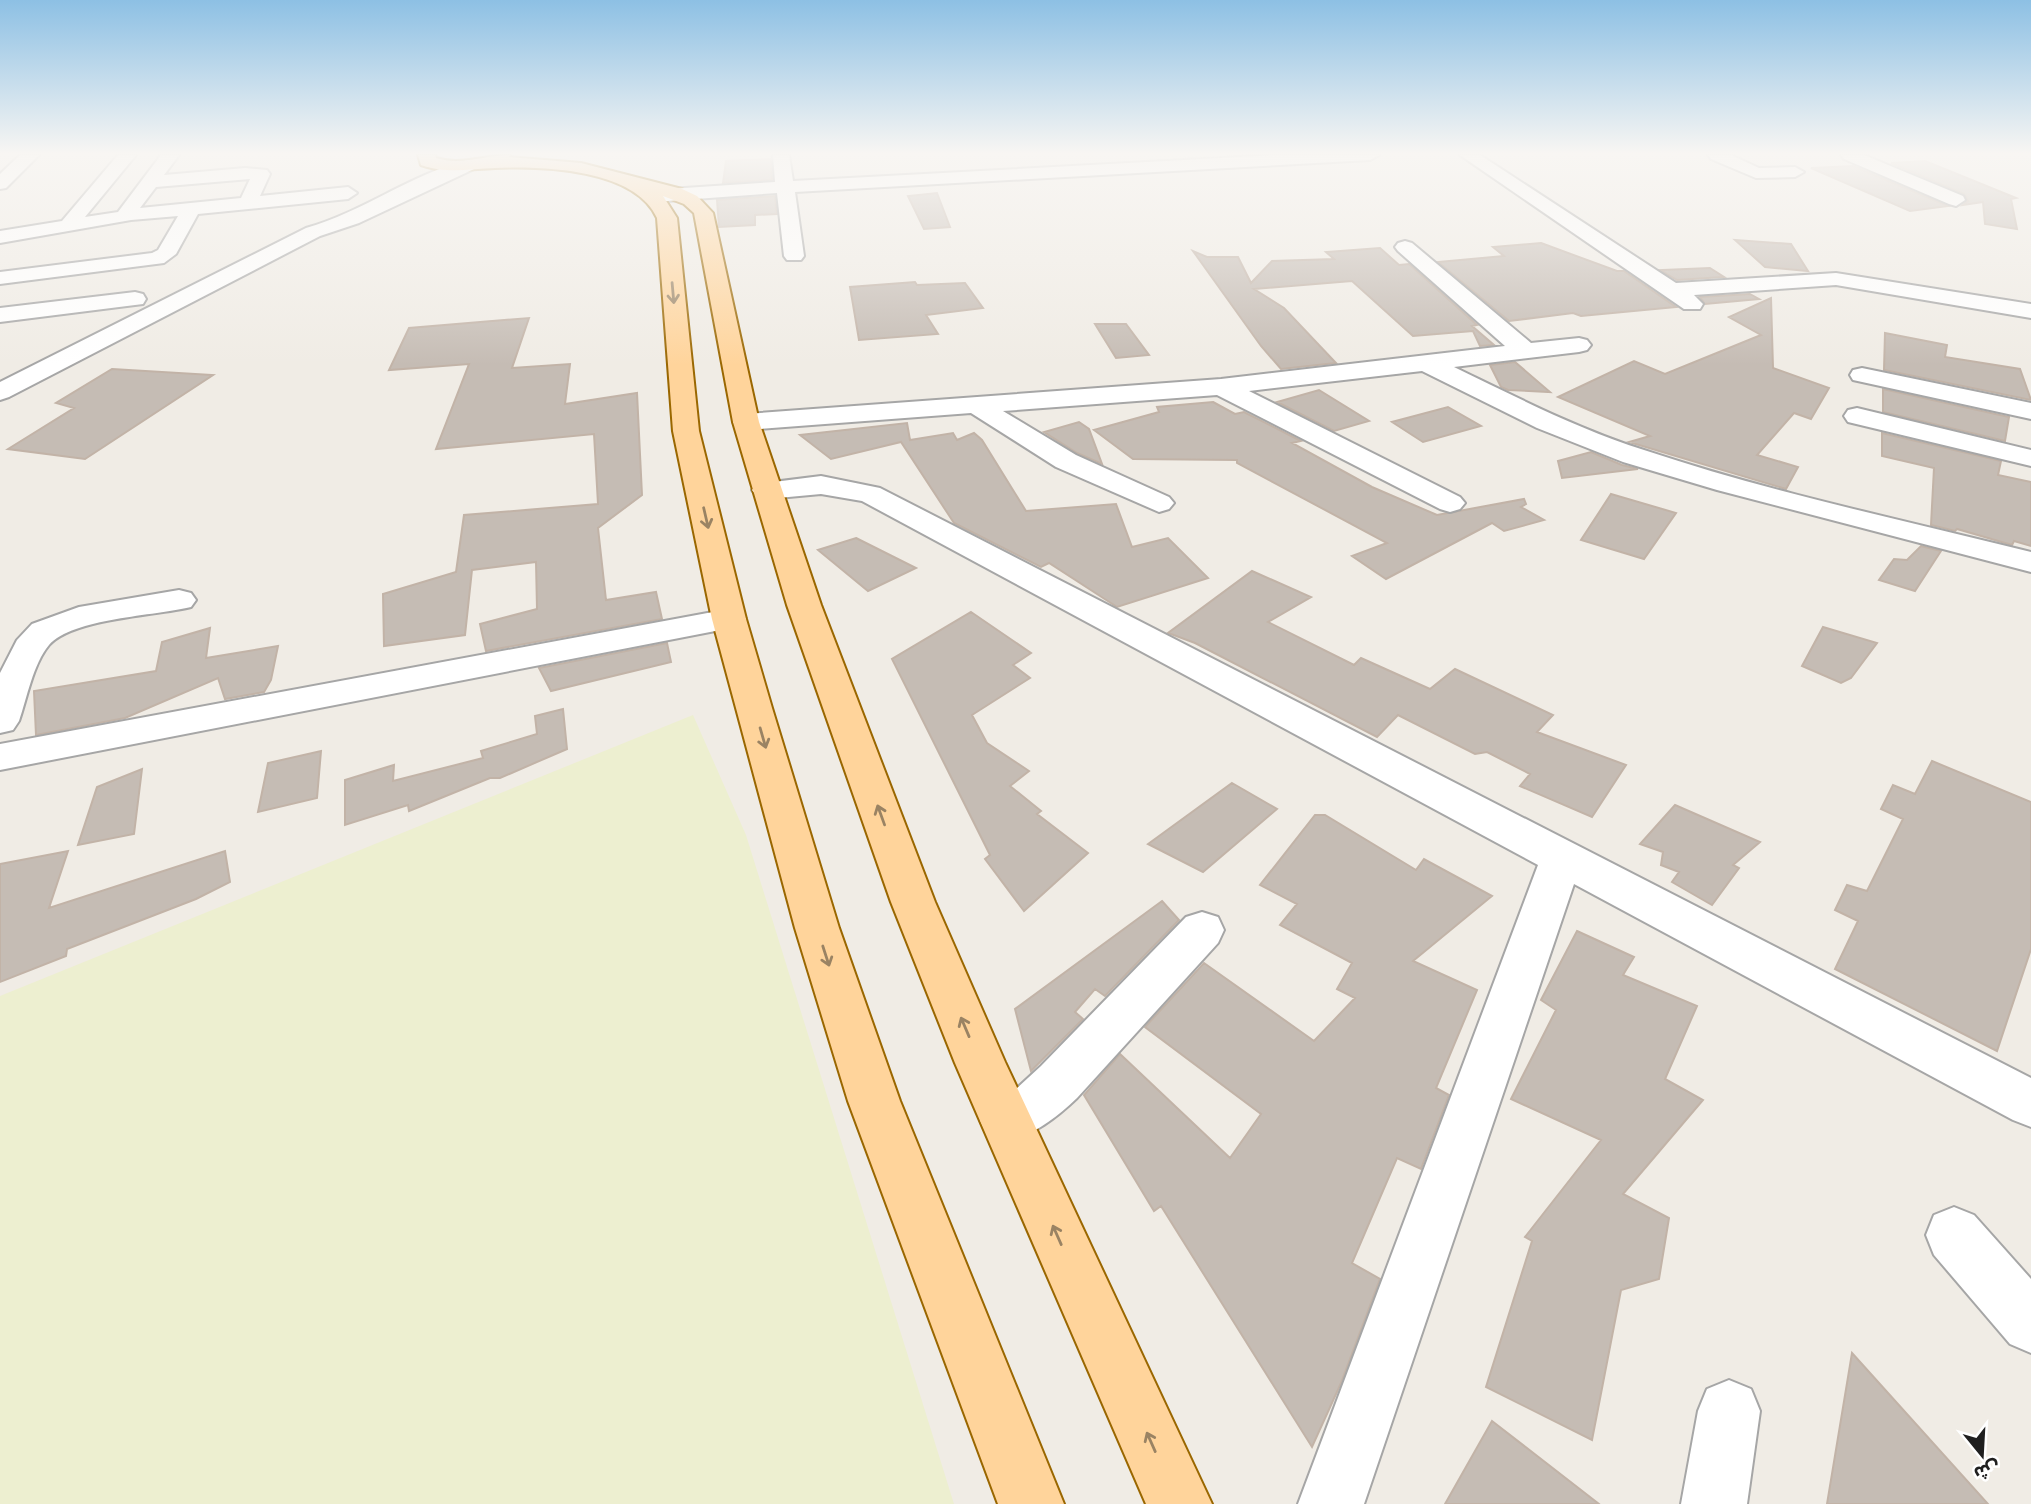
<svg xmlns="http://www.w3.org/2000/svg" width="2031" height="1504" font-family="Arial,'Noto Sans Arabic',sans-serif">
<rect width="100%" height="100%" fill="#f0ece5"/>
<path fill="#edefd0" d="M693,715L746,835L954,1504H0V996Z"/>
<path fill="#c5bcb4" stroke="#c2b3a7" stroke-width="2" d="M771,159L772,180L723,183L726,161Z
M1925,161L2016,198L2011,199L2017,229L1985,224L1983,202L1963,205L1968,201L1964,194L1891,163Z
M1853,166L1948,206L1910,211L1811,168Z
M937,193L950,227L924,229L908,196Z
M775,196L777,214L755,215V225L719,227L717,200Z
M1735,240L1791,244L1808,271L1765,267Z
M1541,243L1617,271H1624L1676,307L1581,316L1573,313L1509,321L1438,262L1504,256L1493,247Z
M1380,248L1399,265L1409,264L1477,325L1472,326L1494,345L1480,346L1473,331L1413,336L1352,281L1254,289L1284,308L1336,363L1281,369L1261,346L1193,251L1207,257H1238L1251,283L1272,261L1334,259L1326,252Z
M1710,268L1724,277L1677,280L1660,270Z
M915,282L917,285L965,283L983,308L926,315L938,334L859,340L850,287Z
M1750,294L1759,299L1705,304L1700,297Z
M1771,298L1773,368L1829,388L1811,419L1794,413L1757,455L1798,467L1786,489L1629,442L1650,436L1558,397L1634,361L1665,374L1761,335L1729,317Z
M529,318L512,368L570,364L565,404L637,393L642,495L598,528L606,600L656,592L662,619L486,651L480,624L537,609L536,562L472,570L465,635L384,646L383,594L456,572L464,515L598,504L594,434L436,449L469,364L389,370L409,328Z
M1095,324H1126L1149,355L1116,358Z
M1885,333L1947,345L1945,357L2020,369L2031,400L1884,370Z
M1515,362L1550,392L1508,390L1501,387L1490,365Z
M112,369L213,375L85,459L8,449L74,408L56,403Z
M1883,389L2009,417L2005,441L1883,412Z
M1319,390L1369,421L1334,431L1277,402Z
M1213,402L1235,414L1244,412L1301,441L1292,443L1372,487L1437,515L1524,499L1526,504L1521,507L1544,520L1504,531L1492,523L1386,579L1352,556L1387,543L1237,463V460L1133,459L1094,430L1159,412L1157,407Z
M1448,407L1481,426L1423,442L1392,422Z
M1079,422L1089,429L1102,464L1077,453L1044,432Z
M907,423L910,440L953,433L957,440L974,433L982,440L1026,511L1116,504L1132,547L1168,538L1208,578L1117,607L1049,563L1041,567L954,523L901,442L831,459L800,435Z
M1882,433L2001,461L1998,475L2031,482V546L2014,541L2012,545L1957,529L1955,531L1931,525L1934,468L1882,456Z
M1591,452L1622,465L1638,469L1562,478L1558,461Z
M1611,494L1676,513L1644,559L1581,540Z
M856,538L916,568L868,591L818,550Z
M1921,546L1941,551L1915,591L1879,580L1894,559L1907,560Z
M1252,571L1311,597L1268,622L1354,665L1361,658L1430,689L1455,669L1553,715L1537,732L1626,765L1592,817L1520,786L1530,774L1487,752L1475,754L1398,715L1377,737L1195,643L1168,633Z
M971,612L1031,653L1013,665L1030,678L972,715L987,743L1029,771L1010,786L1041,811L1037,814L1088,853L1024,911L985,859L990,855L892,659Z
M1823,627L1877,643L1851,678L1841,683L1802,666Z
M210,628L206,658L278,646L271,680L264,692L225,699L218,678L125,718L36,735L34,691L156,671L162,642Z
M667,643L671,662L551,691L539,668Z
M563,709L567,749L500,778H490L409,811L408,805L345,825V780L394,765L393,781L483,758L481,751L537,734L535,716Z
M321,751L317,798L258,812L268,763Z
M1932,761L2031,802V949L1997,1051L1835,969L1858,921L1835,910L1847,885L1867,891L1903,819L1881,809L1893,785L1915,794Z
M142,769L134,834L78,845L97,787Z
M1232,783L1277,809L1203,872L1148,844Z
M1675,805L1760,842L1733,865L1739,868L1712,905L1672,882L1679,872L1661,865L1663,852L1640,844Z
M1315,815H1325L1416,870L1424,859L1492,896L1413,961L1477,990L1436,1088L1449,1095L1421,1169L1397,1158L1352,1263L1380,1279L1341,1383L1312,1447L1161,1206L1154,1211L1084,1095L1120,1054L1230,1158L1261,1114L1145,1027L1204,963L1314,1041L1355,998L1337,989L1352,963L1280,925L1297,904L1260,885Z
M68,851L49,908L225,851L230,882L196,899L67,949L66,956L0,982V864Z
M1162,901L1179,920L1105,996L1095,989L1075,1012L1083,1019L1031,1071L1015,1009Z
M1577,931L1634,957L1623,975L1697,1006L1665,1079L1703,1100L1623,1194L1669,1218L1659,1279L1621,1290L1592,1440L1486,1387L1532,1241L1525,1237L1601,1140L1511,1099L1556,1010L1541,1000Z
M1852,1353L1988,1504H1827Z
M1492,1421L1599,1504H1445Z"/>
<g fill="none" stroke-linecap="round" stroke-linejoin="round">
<g stroke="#a6a6a6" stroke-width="4">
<path id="minor" d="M20,155H39L6,188L0,189V174Z
M118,155H136L85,217L118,212L161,155H179L164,175L245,168L267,170L270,174L260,196L348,187L357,193L348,199L198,214L176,254L164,263L0,284V272L152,253L158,250L178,216L131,220L0,243V231L62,221ZM250,179L241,198L140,208L156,187Z
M773,155H789L793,181L1276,155H1379L1370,160L795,192L804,256L801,260H787L784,256L777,193L654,202L645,196L654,190L775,182Z
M1460,155H1480L1676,283L1836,273L2031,304V318L1836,285L1694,295L1703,304L1700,309H1684Z
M1708,155H1731L1759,168L1795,167L1804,172L1795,177L1756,178L1711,159Z
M1841,155H1864L1963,196L1965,200L1956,206L1949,204L1844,159Z
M468,160L477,165L474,169L359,223L320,236L9,397L0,400V382L306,228C363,212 411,174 468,160Z
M1405,241L1412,243L1531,343L1579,338L1587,340L1591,345L1587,350L1579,352L1454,367C1516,397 1578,429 1644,450C1770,492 1902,520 2031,552V572L1717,490L1623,462L1537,428L1422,371L1249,391L1460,497L1465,503L1460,509L1450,512L1440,509L1217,395L1003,411L1076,455L1169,497L1174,503L1169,509L1159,512L1056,467L971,413L746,430L737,428L733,422L737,416L746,414L1221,379L1505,346L1398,251L1395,247L1398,243Z
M135,292L143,294L146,299L143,304L0,322V308Z
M1862,368L2031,403V419L1853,380L1850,375L1853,370Z
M1857,408L2031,450V466L1848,422L1844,416L1848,410Z
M821,476L880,488L2031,1078V1127L2013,1120L1574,884L1364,1504H1298L1538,865L862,501L821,494L767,499L757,496L752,490L757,484Z
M179,590L191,593L196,600L191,607C155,616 73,618 49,645C33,664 27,698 19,721L13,730L0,733V673L17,640L32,624L79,607Z
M729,609L741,612L746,619L741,626L0,770V744Z
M1202,912L1218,917L1224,930L1218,943L1077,1098C1055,1119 1035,1133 1006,1144L988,1137L980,1120L988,1103L1016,1089L1041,1066L1186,917Z
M1954,1207L1974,1215L2031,1279V1353L2010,1344L1934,1255L1926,1235L1934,1215Z
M1729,1380L1751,1389L1760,1411L1747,1504H1681L1698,1411L1707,1389Z"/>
</g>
<g stroke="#9a6700" stroke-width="4">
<path id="major" d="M418,155H435L436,158C461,166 485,155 510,155L509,157L581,163L682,189L697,196L713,213L759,422L821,605L935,902L1005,1062L1212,1504H1146L955,1063L891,902L787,605L733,422L694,213L684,204L663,196L677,218L699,431L746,619L772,708L839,928L900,1101L1064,1504H998L848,1101L795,928L736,708L712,619L673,431L657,218C635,169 543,166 495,168C469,169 447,174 421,165Z"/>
</g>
<use href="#minor" fill="#fff" fill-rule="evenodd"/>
<use href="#major" fill="#ffd49b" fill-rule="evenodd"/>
</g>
<defs><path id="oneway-shaft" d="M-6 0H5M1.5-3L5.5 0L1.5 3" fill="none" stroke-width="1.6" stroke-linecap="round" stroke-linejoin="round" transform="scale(1.75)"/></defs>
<g stroke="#9a8363">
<use href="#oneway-shaft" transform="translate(673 293) rotate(85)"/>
<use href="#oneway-shaft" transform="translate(706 518) rotate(77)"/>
<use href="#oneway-shaft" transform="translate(763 738) rotate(74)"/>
<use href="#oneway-shaft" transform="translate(881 815) rotate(-110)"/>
<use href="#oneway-shaft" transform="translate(826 956) rotate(72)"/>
<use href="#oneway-shaft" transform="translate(965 1027) rotate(-113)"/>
<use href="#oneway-shaft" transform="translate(1057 1235) rotate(-114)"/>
<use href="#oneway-shaft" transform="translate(1151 1442) rotate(-114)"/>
</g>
<linearGradient id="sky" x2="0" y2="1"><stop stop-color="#8dc0e4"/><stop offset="0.42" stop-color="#f8f6f3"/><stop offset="1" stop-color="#f8f6f3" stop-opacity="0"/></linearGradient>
<rect width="2031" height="365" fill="url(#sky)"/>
<g transform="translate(1982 1455) rotate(162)" stroke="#ffffff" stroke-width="5" paint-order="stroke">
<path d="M0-5L12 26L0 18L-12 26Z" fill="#1f1f1f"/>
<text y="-10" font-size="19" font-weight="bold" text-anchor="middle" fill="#1f1f1f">ش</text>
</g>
</svg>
